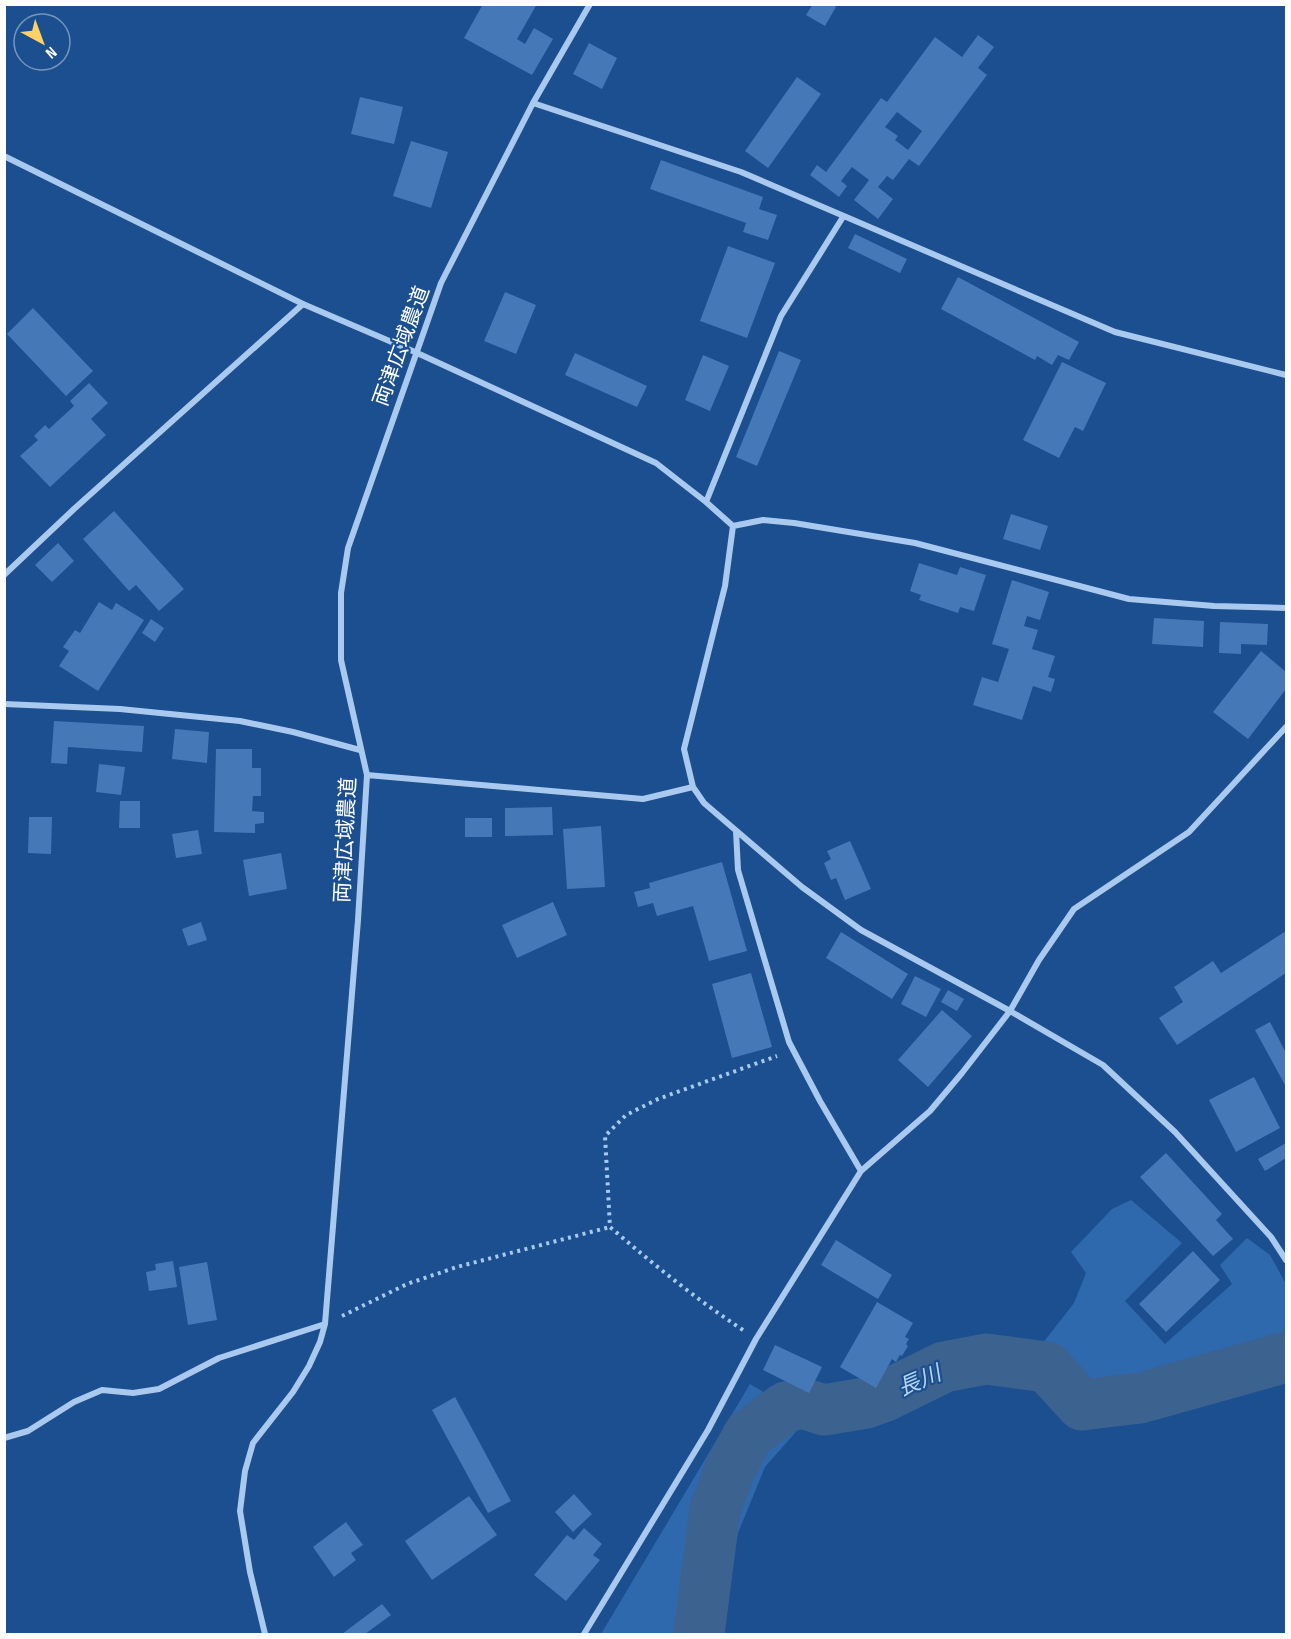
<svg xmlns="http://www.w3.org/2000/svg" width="1291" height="1639" font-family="'Sofia Sans Condensed','Noto Sans JP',sans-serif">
<rect width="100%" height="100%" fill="#1b4f8f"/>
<path fill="#2e69ad" d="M1131,1200L1182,1243L1125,1301L1165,1344L1232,1284L1220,1265L1247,1238L1270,1255L1286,1284V1346L1147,1386L1099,1393L1042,1344L1074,1303L1086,1273L1071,1252L1112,1209Z
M750,1384L808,1418L765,1467L738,1533L728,1577L722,1618L724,1634H601Z"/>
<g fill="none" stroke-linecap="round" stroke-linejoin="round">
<path stroke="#3c6290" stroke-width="51" d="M699,1634L715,1510L730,1469L749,1434L786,1407L802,1403L824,1410L866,1403L885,1396L944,1367L986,1359L1047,1367L1082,1405L1140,1398L1286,1357"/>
</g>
<path fill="#4478b7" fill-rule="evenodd" d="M483,4H537L517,39L525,44L534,28L553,39L532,75L464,38Z
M813,4H832L836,7L825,26L806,15Z
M978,35L994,47L978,68L987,75L919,166L909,159L893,180L887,176L878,187L893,199L878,219L854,200L869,180L852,167L841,181L847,186L839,197L810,175L817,165L826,172L881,98L887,102L935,37L962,57ZM897,112L922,131L908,150L895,140L898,136L885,127Z
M589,43L617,58L602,89L573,74Z
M797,77L821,94L768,168L745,151Z
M360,97L403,107L394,144L351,134Z
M411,141L448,152L431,208L393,196Z
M661,160L763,197L759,209L777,215L768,240L743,232L746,223L650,189Z
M855,234L907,259L900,273L848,248Z
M728,246L775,263L747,338L700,321Z
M958,277L1079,342L1069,360L1058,355L1052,365L1037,356L1035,360L941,309Z
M505,292L536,305L516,354L484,341Z
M33,308L93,371L66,396L7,334Z
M779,351L801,360L757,466L736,457Z
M575,353L647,386L637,407L565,375Z
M703,355L729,366L710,411L685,400Z
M1062,362L1106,383L1083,431L1075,427L1059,458L1023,440Z
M89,383L108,403L91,419L106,435L50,487L20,456L38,440L34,436L45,425L49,429L74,406L70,401Z
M114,511L184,589L159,611L136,585L129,591L83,539Z
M1011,514L1048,526L1040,550L1003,539Z
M58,543L74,561L52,582L35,565Z
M919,563L957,575L960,567L986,575L974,611L960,607L958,613L919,600L921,595L910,591Z
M1012,580L1049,592L1040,620L1027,616L1024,626L1038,630L1032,649L1055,656L1048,677L1055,679L1051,692L1033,686L1022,720L973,705L982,677L998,682L1009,649L992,644Z
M99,602L112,610L116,603L144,620L98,691L59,666L69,651L63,647L75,630L80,633Z
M1154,618L1204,621L1203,647L1152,644Z
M151,619L164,628L155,642L142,633Z
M1220,622L1268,624L1267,645L1241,644V654L1219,653Z
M1261,651L1286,672V689L1248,739L1213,712Z
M54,721L144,726L142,752L68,747L67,764L51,763Z
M175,729L209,732L207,763L172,759Z
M216,749H252V768H261V796H253L252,811L264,812V823L255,824V833L214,832Z
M99,764L125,767L121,795L96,792Z
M120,801H140V828H119Z
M552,807L553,835L505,836V808Z
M29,817H52L51,854L28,853Z
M465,818H492V837H465Z
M601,826L605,887L567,889L563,829Z
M198,830L202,854L176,858L172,834Z
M850,841L871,889L845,900L836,878L831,880L824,863L831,859L827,851Z
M281,853L287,889L249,896L243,860Z
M722,862L747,951L709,961L693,906L657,916L653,903L638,907L634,892L650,888L649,883Z
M553,902L567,935L517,958L502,925Z
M201,922L207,940L188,946L182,929Z
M1286,931V973L1177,1045L1159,1018L1183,1002L1174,987L1213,961L1221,973Z
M841,932L908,974L892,999L826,958Z
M751,973L772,1047L732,1058L712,984Z
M915,976L941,989L926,1017L901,1004Z
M948,990L964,999L957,1011L941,1002Z
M942,1010L972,1036L928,1087L898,1060Z
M1270,1022L1286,1053V1087L1255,1030Z
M1254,1077L1280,1128L1236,1152L1209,1100Z
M1286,1143V1158L1265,1171L1258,1159Z
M1166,1153L1222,1214L1216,1220L1233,1239L1213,1256L1140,1177Z
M836,1240L892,1275L878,1299L821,1265Z
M1193,1251L1220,1280L1166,1332L1139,1304Z
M173,1261L177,1287L149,1291L146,1272L156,1270L155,1264Z
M207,1262L217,1320L188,1325L179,1267Z
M877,1302L913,1323L905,1337L909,1339L906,1344L908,1346L902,1356L900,1355L896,1362L892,1359L876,1388L840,1367Z
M775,1345L822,1367L809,1393L763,1370Z
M455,1397L511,1501L488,1513L432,1410Z
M574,1494L592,1514L573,1532L555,1512Z
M469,1496L497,1535L432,1580L405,1541Z
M346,1522L363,1545L351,1553L356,1560L334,1577L313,1547Z
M584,1528L602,1544L593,1555L600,1560L566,1601L534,1575L567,1535L574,1540Z
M382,1604L391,1615L365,1634H342Z"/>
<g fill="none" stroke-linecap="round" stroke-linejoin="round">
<path stroke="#a9c9ee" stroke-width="4" stroke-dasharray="3 4.5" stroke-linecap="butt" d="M342,1316L407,1284L457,1267L610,1227
M743,1330C696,1299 653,1264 610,1227L605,1136L626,1115L658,1099L777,1056"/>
<path stroke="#a9c9ee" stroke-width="6" d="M533,103L741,172L1115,332L1286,375
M4,156L303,304L415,352L656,463L706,502L733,526
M706,502L781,316L843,217
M733,526L725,586L684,749L693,787L704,803L802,887L861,930L1010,1011L1103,1065L1175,1132L1271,1237L1286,1260
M733,526L763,520L794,523L915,543L1129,599L1214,606L1286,608
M4,575L74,509L303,304
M4,704L120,709L240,721L293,732L360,750
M367,775L643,799L693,787
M736,831L738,870L789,1042L820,1101L861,1171
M4,1438L28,1431L74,1402L102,1390L133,1393L159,1389L219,1358L325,1324
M265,1634L250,1572L240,1511L245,1471L253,1443L293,1392L309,1366L320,1342L325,1324L358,920L367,775L341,660V593L348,548L441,283L533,103L590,4
M584,1634L708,1430L756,1339L861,1171L930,1111L962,1073L1010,1011L1039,960L1074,909L1189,832L1286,727"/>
</g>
<g text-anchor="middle" stroke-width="4.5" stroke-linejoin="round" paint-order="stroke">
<g font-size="21" fill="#fff" stroke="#1b4f8f">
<text transform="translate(401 346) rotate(-70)" y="7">両津広域農道</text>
<text transform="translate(345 840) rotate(-87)" y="7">両津広域農道</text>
</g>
<g font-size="22" font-style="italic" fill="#b5d3f5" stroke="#1b4f8f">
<text transform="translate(919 1380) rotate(-23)" y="8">長川</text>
</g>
</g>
<rect width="1291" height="1639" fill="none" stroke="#ffffff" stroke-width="12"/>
<g transform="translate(42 42) rotate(139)"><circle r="28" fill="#1b4f8f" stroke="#7695bc" stroke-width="1.5"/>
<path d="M0-4.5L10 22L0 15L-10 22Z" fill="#ffd166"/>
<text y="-9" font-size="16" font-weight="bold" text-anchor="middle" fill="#ffffff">N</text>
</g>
</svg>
